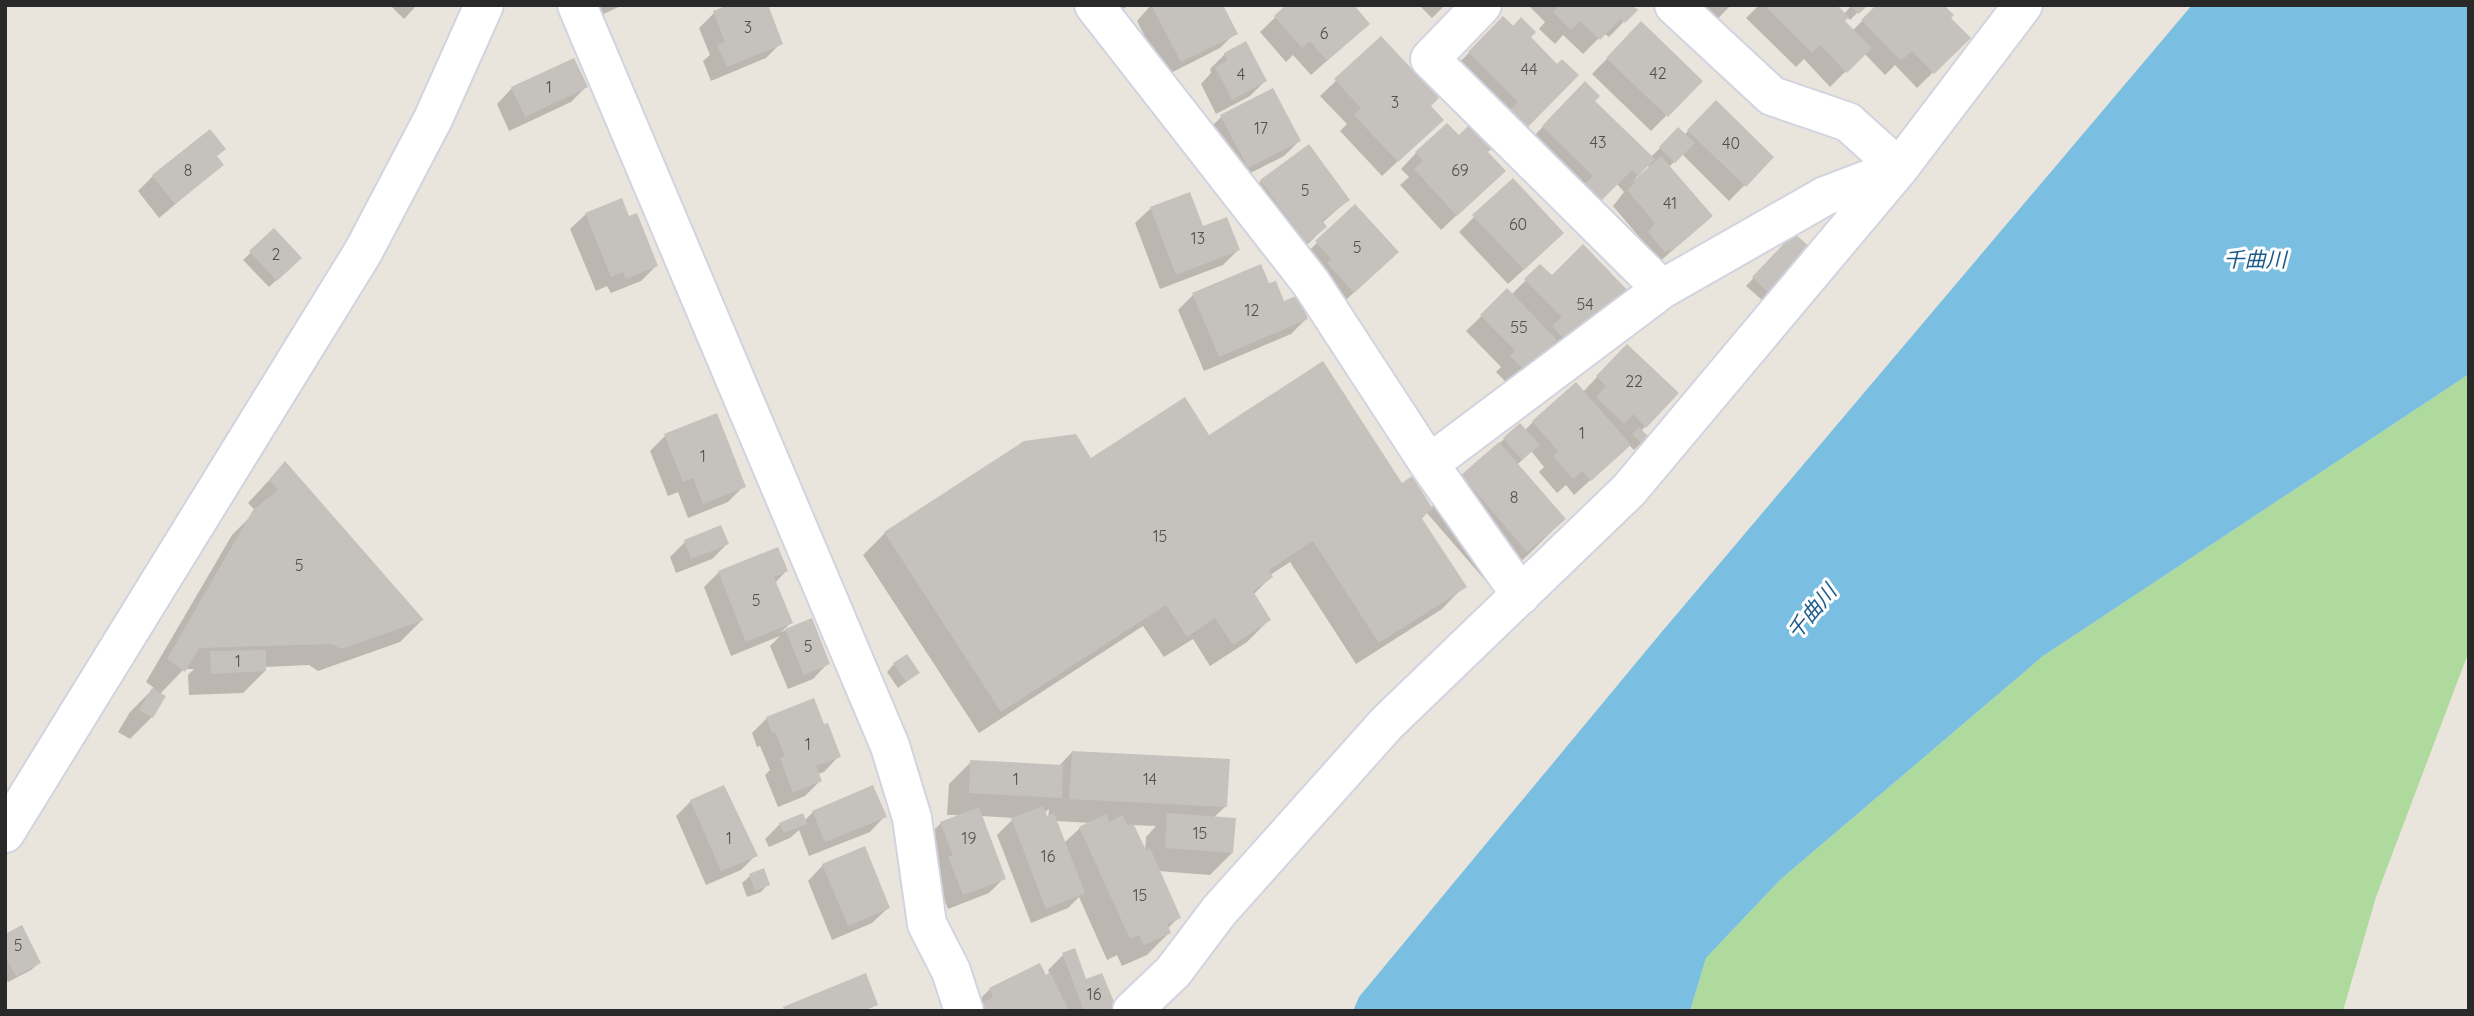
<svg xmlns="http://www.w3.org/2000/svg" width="2474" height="1016" font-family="Quicksand,'Noto Sans JP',sans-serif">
<rect width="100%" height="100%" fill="#eae5dc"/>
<path fill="#aeda9e" d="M2469,374V651L2376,897L2343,1011H1690L1706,958L1781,879L2043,656Z"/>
<path fill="#7abee1" d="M2192,5H2469V374L2043,656L1781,879L1706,958L1690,1011H1353L1359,997L1660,634Z"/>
<path fill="#0003" fill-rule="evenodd" d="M390,5H417L404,19Z
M595,5H623L599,16Z
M1103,5H1130L1105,19Z
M1151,5H1221L1235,33L1220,48L1165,76L1137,21Z
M1288,5L1368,24L1311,75L1293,55L1286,62L1260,32Z
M1419,5H1445L1432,18Z
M1528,5H1630L1635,10L1609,37L1604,33L1583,54L1563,35L1555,44L1539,29L1545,22Z
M1662,5H1731L1697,40Z
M1759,5H1839L1837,7L1844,14L1852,5H1865L1850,20L1846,16L1842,21L1852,31L1878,5L1949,18L1968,38L1917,88L1895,65L1885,75L1864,53L1830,87L1804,59L1796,67L1746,18Z
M714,13L781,43L766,58L711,81L703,61L710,55L699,28Z
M1503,18L1528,37L1557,66L1510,143L1454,68Z
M1641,24L1701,81L1651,131L1592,74Z
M1381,38L1426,135L1382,176L1340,131L1347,124L1320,96Z
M1225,54L1265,81L1250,96L1216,114L1201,84L1211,73L1210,69Z
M1585,84L1593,101L1651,157L1678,130L1684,135L1716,103L1772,157L1729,201L1682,154L1669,167L1710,216L1655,266L1634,248L1641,239L1613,206L1624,192L1616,183L1578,221L1528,142ZM1647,165L1650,168L1637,180L1636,178Z
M586,87L571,102L509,131L497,104L512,88Z
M1221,117L1299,141L1284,156L1233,182L1206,132Z
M209,132L216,157L222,165L159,218L138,191L153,176Z
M1459,138L1486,152L1488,186L1441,230L1400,185L1409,177L1401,169L1416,153Z
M1261,181L1348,200L1322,223L1325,227L1310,242L1290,256L1246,196Z
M1355,207L1382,267L1338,307L1301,258Z
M1151,208L1202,228L1238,250L1223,265L1160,289L1135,223Z
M586,214L628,218L656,266L641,281L611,293L607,286L596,291L570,229Z
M1474,217L1547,248L1508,284L1459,232Z
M274,230L300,258L269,287L243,260Z
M1794,235L1810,250L1762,300L1746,286Z
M1540,266L1551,278L1629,294L1552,357L1545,350L1509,385L1496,372L1501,367L1466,331L1507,291L1511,295Z
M1268,285L1284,303L1306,319L1291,334L1204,371L1178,310L1193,295Z
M1612,361L1677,393L1641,431L1647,437L1634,450L1629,445L1574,495L1566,485L1557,493L1539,472L1544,467L1531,451L1517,465L1564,519L1528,555L1491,587L1427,513L1421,519L1464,586L1442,609L1356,664L1290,562L1270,575L1271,577L1253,595L1269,620L1247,642L1210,666L1193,639L1164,657L1143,626L979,733L863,555L885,533L1091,460L1209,437L1401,485L1431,508L1504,439L1525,430L1533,422L1583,392Z
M665,436L744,486L728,502L688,518L678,492L668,496L650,451Z
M285,463L422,620L400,642L318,671L309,665L265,667V671L243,693L189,695L188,675L194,669H184L160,694L152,717L130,739L118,732L130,712L154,688L146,682L232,535L256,511L248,503Z
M685,542L727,544L712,559L676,573L670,557Z
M786,571L775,583L791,623L781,632L811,620L828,663L813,679L788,689L770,646L780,636L731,656L704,587L719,572Z
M894,664L918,673L898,688L887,672Z
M767,718L839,756L824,772L818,774L820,781L805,796L778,807L765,775L770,770L760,746L757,747L752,733Z
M1072,752L1225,807L1213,818L1232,853L1210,875L1158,871L1179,917L1167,929L1169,933L1147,955L1122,966L1117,955L1107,960L1079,897L1068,908L1031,923L997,835L1014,818L981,816L1004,878L989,893L948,909L934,874L926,838L941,823L962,815H947L949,784L971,762L1059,766ZM1049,809L1048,823L1044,813ZM1056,821L1091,823L1080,828L1064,843ZM1132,825L1156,826L1146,837L1145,852Z
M691,801L756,855L741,870L706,885L676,816Z
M813,812L885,816L870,832L809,856L799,830L790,838L769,847L765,839L780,824L804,821Z
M823,865L888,908L872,923L832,940L808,881Z
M763,870L768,884L761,892L747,897L742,883L750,876Z
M5,936L39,963L31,970L8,982L5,977Z
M1063,955L1085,981L1115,1008L1112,1011H968L990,989L1050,975L1048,970Z"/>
<path fill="#c5c1bc" d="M728,5H768L783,44L727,67L717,45L725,42L713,11Z
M1151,5H1223L1238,34L1181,62Z
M1286,5H1354L1370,24L1327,61L1310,41L1302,48L1274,16Z
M1559,5H1632L1638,10L1625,23L1620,19L1600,40L1580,21L1571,30L1553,12Z
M1764,5H1837L1849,17L1845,21L1872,48L1847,73L1820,45L1812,53Z
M1849,5H1868L1859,14Z
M1876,5H1944L1954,15L1951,18L1971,38L1934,74L1912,51L1901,61L1861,20Z
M1503,16L1513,26L1521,17L1536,32L1531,37L1557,64L1562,59L1579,75L1526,129L1509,111L1518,102L1468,52Z
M1641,21L1703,81L1668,117L1606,58Z
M1381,36L1439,98L1431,106L1444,120L1398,162L1354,115L1361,108L1334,79Z
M1246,41L1267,81L1232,100L1215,67L1227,61L1224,53Z
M574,58L588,87L525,117L511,87Z
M1585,81L1600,96L1595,101L1655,159L1638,176L1632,170L1594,208L1577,191L1593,176L1542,126Z
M1273,88L1301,141L1248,168L1220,115Z
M1716,100L1774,157L1746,187L1687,130Z
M1447,123L1459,135L1470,124L1493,148L1488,152L1506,171L1457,216L1414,169L1423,161L1415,152Z
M1678,127L1695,143L1675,163L1659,147Z
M210,129L226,149L217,156L224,165L175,204L152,175Z
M1309,144L1350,200L1322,220L1327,227L1306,243L1260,180Z
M1661,156L1713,216L1671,252L1669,249L1665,252L1648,232L1655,223L1627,190L1635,183L1633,181Z
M1513,178L1564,233L1524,270L1472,215Z
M1190,192L1203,226L1227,217L1240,250L1176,275L1150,207Z
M622,198L629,216L637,213L658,266L626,279L623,272L611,277L585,213Z
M1355,204L1399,252L1354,293L1327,263L1331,259L1315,241Z
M274,228L302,258L277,281L249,251Z
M1794,233L1813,250L1770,294L1752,277Z
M1583,244L1631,294L1568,343L1552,326L1562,317L1524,279L1540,264L1552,275Z
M1261,264L1269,283L1276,281L1284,301L1298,295L1308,319L1219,357L1192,293Z
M1507,288L1557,340L1525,371L1510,356L1515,351L1480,315Z
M1627,344L1679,393L1646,428L1633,414L1624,424L1596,397L1606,386L1596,376Z
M1323,361L1402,483L1412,476L1433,509L1421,517L1467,587L1379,643L1313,541L1269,570L1273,577L1253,591L1271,620L1233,645L1215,618L1187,637L1166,605L1001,712L884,532L1024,441L1076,434L1091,458L1185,397L1209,435Z
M1576,382L1631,445L1591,481L1582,471L1573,479L1553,456L1558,451L1532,421Z
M717,413L746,487L703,504L693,478L683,482L664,434Z
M1520,423L1540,445L1522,460L1503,438Z
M1639,427L1649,437L1642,444L1632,434Z
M1499,442L1566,519L1527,552L1461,475Z
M285,461L424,620L341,649L332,644L199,648L185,672L167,659L253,510L278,490L269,480Z
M721,525L729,544L691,559L684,540Z
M778,547L788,571L774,577L793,623L746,642L718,571Z
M812,618L830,664L804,675L785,629Z
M266,650V671L211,674L210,651Z
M907,654L920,673L906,682L893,663Z
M152,688L166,696L153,718L139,710Z
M814,698L824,724L828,723L841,757L816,766L822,781L793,793L780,758L785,756L775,732L772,733L766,717Z
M1072,751L1230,759L1227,807L1069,799Z
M970,760L1063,765L1062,798L969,793Z
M724,785L758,856L721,871L690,800Z
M873,785L887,817L825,842L812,811Z
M1043,806L1047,816L1054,813L1085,893L1046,909L1011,818Z
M979,807L1006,879L963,895L948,857L953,855L940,822Z
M803,813L807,824L784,833L779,823Z
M1167,813L1236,818L1233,853L1165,848Z
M1106,814L1109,822L1123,815L1128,826L1133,823L1146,850L1150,848L1181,918L1167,924L1171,933L1144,945L1139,935L1130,939L1079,827Z
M865,846L890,908L848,926L822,864Z
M764,868L770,885L755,891L749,874Z
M22,925L41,963L16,976L5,956V934Z
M1075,948L1086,979L1102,973L1117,1009L1084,1011L1062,953Z
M1040,963L1046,975L1050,972L1069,1011H981L978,1005L993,997L989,988Z
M866,973L878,1005L863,1011H784L783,1007Z"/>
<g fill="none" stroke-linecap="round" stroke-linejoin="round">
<g stroke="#d2d3e0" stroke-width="42">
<path id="street" d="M577,5L890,746L912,818L927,924L951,971L964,1011
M1094,5L1311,283L1429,464
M1482,5L1430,59L1662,289
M1521,595L1429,464L1662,289L1825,196L1899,168L1848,122L1772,96L1674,5
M1132,1011L1173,972L1219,911L1387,723L1629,490L1899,168L2023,5"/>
</g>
<g stroke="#d2d3e0" stroke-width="42">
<path id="secondary" d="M5,833L363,252L433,119L484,5"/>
</g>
<use href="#street" stroke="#fff" stroke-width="38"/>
<use href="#secondary" stroke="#fff" stroke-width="38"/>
</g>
<g text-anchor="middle" stroke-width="6" stroke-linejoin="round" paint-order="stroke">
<g font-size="16" fill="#504f4e">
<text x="748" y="33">3</text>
<text x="1324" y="39">6</text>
<text x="1529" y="75">44</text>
<text x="1658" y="79">42</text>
<text x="1241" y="80">4</text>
<text x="549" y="93">1</text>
<text x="1395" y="108">3</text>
<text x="1261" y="134">17</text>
<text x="1598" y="148">43</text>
<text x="1731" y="149">40</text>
<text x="188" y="176">8</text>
<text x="1460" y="176">69</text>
<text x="1305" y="196">5</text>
<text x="1670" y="209">41</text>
<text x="1518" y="230">60</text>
<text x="1198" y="244">13</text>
<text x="1357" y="253">5</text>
<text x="276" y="260">2</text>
<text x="1585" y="310">54</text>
<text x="1252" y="316">12</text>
<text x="1519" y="333">55</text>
<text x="1634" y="387">22</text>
<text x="1582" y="439">1</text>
<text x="703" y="462">1</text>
<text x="1514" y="503">8</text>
<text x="1160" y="542">15</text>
<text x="299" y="571">5</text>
<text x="756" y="606">5</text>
<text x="808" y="652">5</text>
<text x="238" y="667">1</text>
<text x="808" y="750">1</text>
<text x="1016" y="785">1</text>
<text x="1150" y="785">14</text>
<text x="1200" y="839">15</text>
<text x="729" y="844">1</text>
<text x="969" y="844">19</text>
<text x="1048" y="862">16</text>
<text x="1140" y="901">15</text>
<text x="18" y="951">5</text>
<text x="1094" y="1000">16</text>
</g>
<g font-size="21" font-style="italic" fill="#1c5c8a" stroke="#fff">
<text x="2255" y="267">千曲川</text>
<text transform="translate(1812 612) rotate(-50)" y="7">千曲川</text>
</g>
</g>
<rect width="2474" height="1016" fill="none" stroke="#292929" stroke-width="14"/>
</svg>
